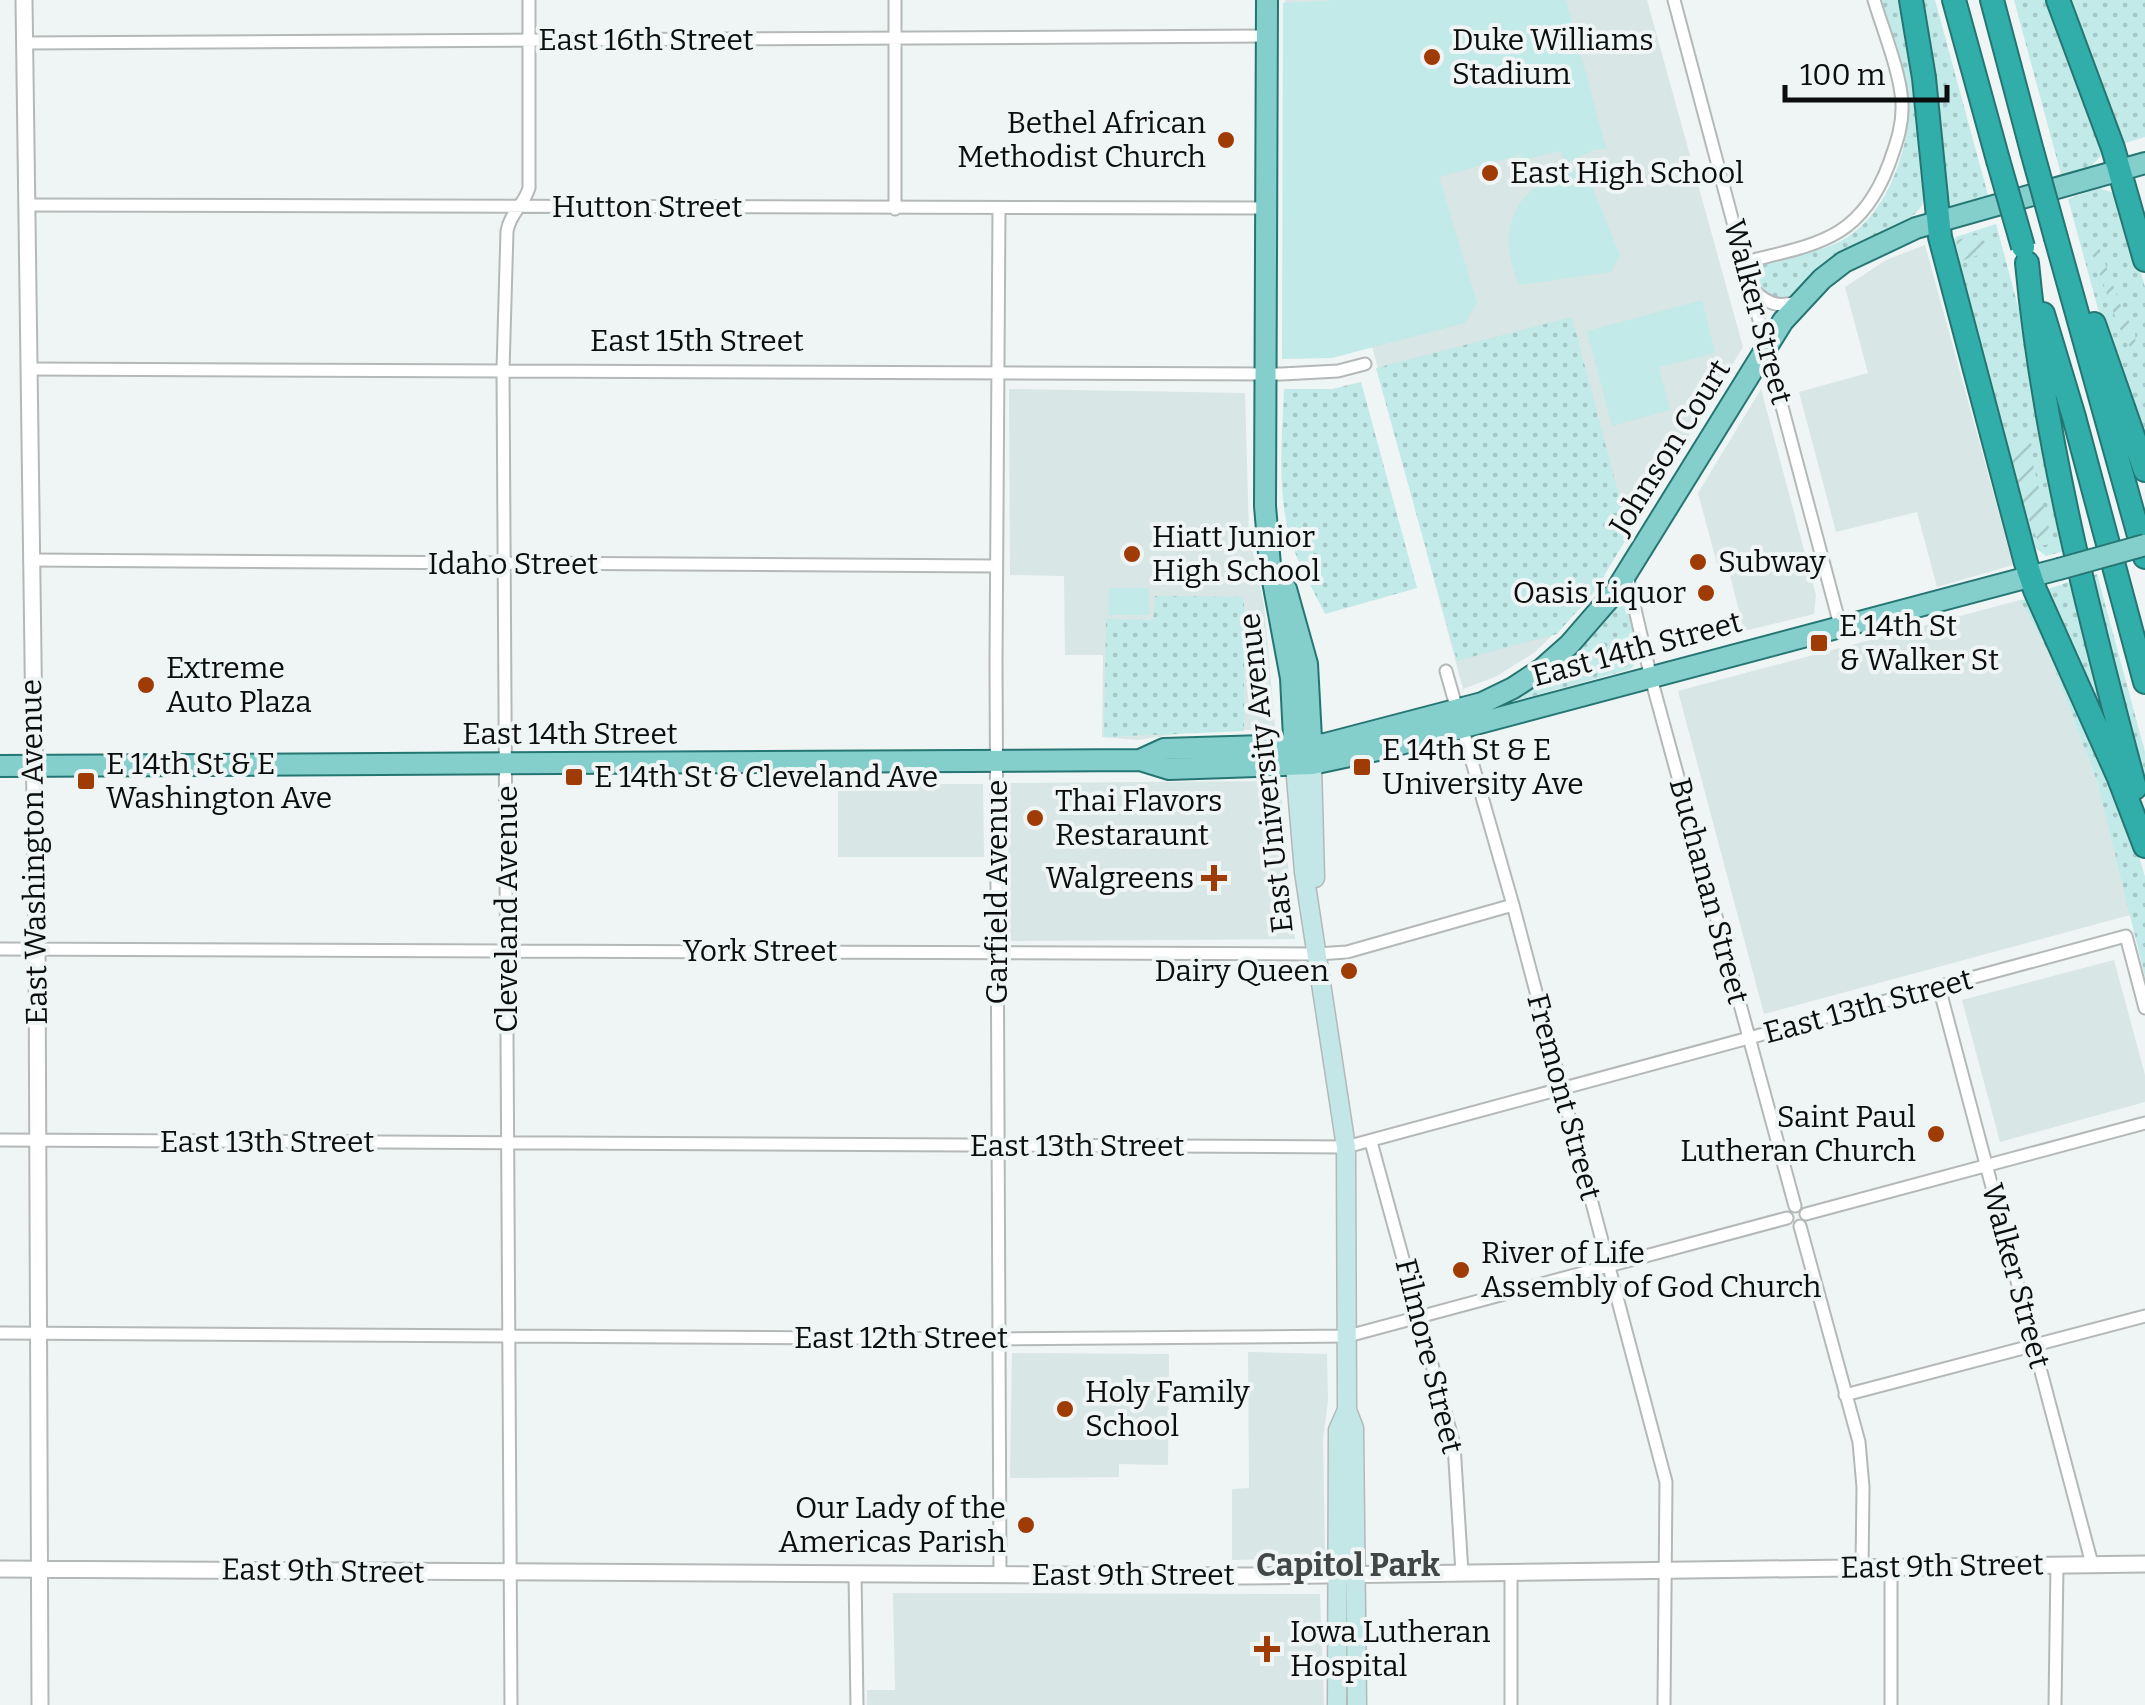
<svg xmlns="http://www.w3.org/2000/svg" width="2145" height="1705" font-family="Bitter,serif">
<defs>
<pattern id="grass-dots" width="8" height="8" patternUnits="userSpaceOnUse" patternTransform="scale(2.5)"><rect width="8" height="8" fill="#c1eae8"/><path d="M2 2h.1M6 6h.1" fill="none" stroke="#a5c8c6" stroke-width="1.8" stroke-linecap="round"/></pattern>
<pattern id="garden-furrows" width="10" height="10" patternUnits="userSpaceOnUse" patternTransform="scale(2.5)"><rect width="10" height="10" fill="#c1eae8"/><path d="M-1 1l2-2M0 10L10 0M9 11l2-2" fill="none" stroke="#a5c8c6"/></pattern>
</defs>
<rect width="100%" height="100%" fill="#eff4f4"/>
<path fill="#d8e6e5" d="M1285,0H1647L1743,347L1588,601L1535,652L1495,677L1463,689L1372,346L1285,357Z
M1925,245L2013,565L1937,587L1917,512L1836,532L1799,392L1868,373L1845,287L1886,260Z
M1009,389L1245,393L1249,534L1264,605L1275,726L1266,730L1210,729L1138,740L1102,737L1103,655H1065L1064,576L1010,575Z
M1761,389L1816,595L1814,614L1744,631L1727,563L1717,564L1698,493Z
M2020,600L2048,652L2098,784L2134,914L1764,1014L1678,691Z
M1280,781L1295,939L1008,941L1009,783Z
M838,784H983L984,857H838Z
M2114,960L2145,1075V1102L2000,1142L1962,1000Z
M1248,1352L1327,1354L1328,1401L1323,1439L1325,1553L1320,1558L1232,1560V1489L1249,1488Z
M1012,1353L1169,1354L1168,1465L1119,1464V1477L1010,1478Z
M893,1593L1320,1594L1324,1705H867V1690H895Z"/>
<path fill="url(#grass-dots)" d="M1882,0H1902C1908,33 1934,184 1921,207C1913,221 1866,242 1850,254C1830,269 1806,297 1780,301L1763,294L1754,269C1781,255 1815,255 1843,240C1885,217 1910,151 1908,106C1907,71 1891,33 1882,0Z
M1917,0H1935L1988,195L1950,207L1946,206Z
M2014,0H2051L2103,154L2086,171L2062,178Z
M2066,0H2145V137L2125,143L2118,136Z
M2099,188L2114,193L2121,201L2145,287V452L2098,309L2068,199Z
M1996,224L2019,310L2068,550L2046,556L2034,547L2030,532H2026L1951,246L1956,237Z
M1572,317L1629,534L1596,589L1557,634L1457,661L1376,368Z
M1361,382L1417,588L1325,614C1314,591 1300,568 1292,544C1276,494 1282,440 1284,389H1332Z
M2097,574L2145,752V797L2088,577Z
M2075,580L2123,771L2045,590Z
M1155,596L1244,597V731L1104,737L1106,619L1153,620Z
M2028,599L2134,839L2145,877V977L2098,784L2048,652L2020,600Z
M1619,604L1626,606C1631,625 1646,653 1631,669L1497,706L1555,669L1584,644Z"/>
<path fill="url(#garden-furrows)" d="M1976,235L1988,244V252L1960,261L1956,259L1957,240Z
M2099,247L2122,309L2135,332L2136,353C2119,341 2102,275 2092,252Z
M2022,440L2032,444L2030,453L2052,540L2046,545H2040C2029,523 2008,465 2013,442Z"/>
<path fill="#c1eae8" d="M1339,0H1566L1606,148L1591,151L1566,163L1560,151L1523,160L1520,155L1439,177L1477,303L1465,323L1332,358L1282,359L1283,3Z
M1585,169L1620,255L1611,272L1519,285C1493,223 1519,179 1585,169Z
M1702,300L1715,353L1659,367L1670,410L1612,426L1587,331Z
M1109,588H1149V615H1109Z"/>
<g fill="none" stroke-linecap="round" stroke-linejoin="round">
<g stroke="#b4b9b8" stroke-width="15">
<path id="minor" d="M895,0V209
M1674,0L1840,625
M24,43L1267,36
M26,205L1268,208
M999,209L996,661L1000,1574
M1745,262C1816,244 1860,241 1889,164C1896,144 1903,126 1902,104C1901,74 1883,30 1874,0
M1753,289C1765,303 1780,309 1798,301
M28,369L1282,374L1338,371L1365,364
M30,560L996,566
M1627,575L1651,678L1795,1206
M1446,671L1513,905L1666,1482L1664,1705
M0,949L1317,954L1347,952L1513,905
M1939,987L2092,1564
M0,1140L1346,1147L2126,936L2145,1008
M1371,1142L1454,1445L1462,1573
M1806,1214L2145,1123
M1800,1226L1859,1442L1863,1487L1862,1568
M0,1333L999,1339L1348,1336L1787,1218
M1845,1395L2145,1316
M1511,1573V1705
M855,1574L857,1705
M511,1705L503,370L507,231C510,213 524,205 529,188V0
M1891,1705V1567
M2055,1705L2057,1565"/>
</g>
<g stroke="#b4b9b8" stroke-width="19">
<path id="tertiary" d="M24,0L37,948L40,1705
M0,1569L1245,1576L2145,1564"/>
</g>
<g stroke="#b4b9b8" stroke-width="21">
<path id="secondary" d="M1312,764L1315,878
M1295,765L1304,872L1346,1147L1347,1410L1338,1430L1337,1705
M1347,1410L1354,1428L1357,1705"/>
</g>
<g stroke="#257673" stroke-width="24">
<path id="primary" d="M1267,0L1265,506L1270,565L1291,678L1295,758
M1286,589L1307,664L1312,757
M1140,760L1164,749L1325,744L1482,703L1513,688L1542,669L1569,645L1615,592L1783,321L1822,279L1844,262L1916,228L2145,163
M0,766L1140,760L1169,769L1312,764L1378,750L2059,569"/>
</g>
<g stroke="#257673" stroke-width="26">
<path id="motorway" d="M1911,0L1924,78L1940,237L2026,563L2035,590L2119,778L2145,846
M1954,0L1998,160
M1992,0L2032,151
M2058,0L2113,148L2145,260
M2056,238L2145,557
M2027,263C2044,441 2089,616 2135,788
M2043,314L2074,417L2145,682
M2094,324L2145,470"/>
</g>
<use href="#minor" stroke="#fff" stroke-width="11"/>
<use href="#tertiary" stroke="#fff" stroke-width="15"/>
<use href="#secondary" stroke="#c2e7e6" stroke-width="18"/>
<use href="#primary" stroke="#84cecc" stroke-width="20"/>
<use href="#motorway" stroke="#32aeaa" stroke-width="22"/>
<g stroke="#257673" stroke-width="24" stroke-linecap="butt">
<path id="primary-bridge" d="M2059,569L2145,545"/>
</g>
<g stroke="#257673" stroke-width="26" stroke-linecap="butt">
<path id="motorway-bridge" d="M2032,151L2056,238
M1998,160L2023,247"/>
</g>
<use href="#primary-bridge" stroke="#84cecc" stroke-width="20"/>
<use href="#motorway-bridge" stroke="#32aeaa" stroke-width="22"/>
</g>
<g fill="#9f3b05" stroke="#eff4f4" stroke-width="4">
<circle cx="1432" cy="57" r="10"/>
<circle cx="1226" cy="140" r="10"/>
<circle cx="1490" cy="173" r="10"/>
<circle cx="1132" cy="554" r="10"/>
<circle cx="1698" cy="562" r="10"/>
<circle cx="1706" cy="593" r="10"/>
<rect x="1809" y="633" width="20" height="20" rx="5"/>
<circle cx="146" cy="685" r="10"/>
<rect x="1352" y="757" width="20" height="20" rx="5"/>
<rect x="564" y="767" width="20" height="20" rx="5"/>
<rect x="76" y="771" width="20" height="20" rx="5"/>
<circle cx="1035" cy="818" r="10"/>
<path d="M1209 863h10v10h10v10h-10v10h-10v-10h-10v-10h10z"/>
<circle cx="1349" cy="971" r="10"/>
<circle cx="1936" cy="1134" r="10"/>
<circle cx="1461" cy="1270" r="10"/>
<circle cx="1065" cy="1409" r="10"/>
<circle cx="1026" cy="1525" r="10"/>
<path d="M1262 1634h10v10h10v10h-10v10h-10v-10h-10v-10h10z"/>
</g>
<g text-anchor="middle" stroke-width="8" stroke-linejoin="round" paint-order="stroke">
<g font-size="30" fill="#0c0d0d" stroke="#eff4f4">
<text x="646" y="50">East 16th Street</text>
<text x="647" y="217">Hutton Street</text>
<text transform="translate(1758 312) rotate(75)" y="10">Walker Street</text>
<text x="697" y="351">East 15th Street</text>
<text transform="translate(1670 447) rotate(-58)" y="10">Johnson Court</text>
<text x="513" y="574">Idaho Street</text>
<text transform="translate(1637 649) rotate(-15)" y="10">East 14th Street</text>
<text x="570" y="744">East 14th Street</text>
<text transform="translate(1266 773) rotate(-96)" y="10">East University Avenue</text>
<text transform="translate(34 852) rotate(-91)" y="10">East Washington Avenue</text>
<text transform="translate(1709 891) rotate(75)" y="10">Buchanan Street</text>
<text transform="translate(997 892) rotate(-90)" y="10">Garfield Avenue</text>
<text transform="translate(507 909) rotate(-90)" y="10">Cleveland Avenue</text>
<text x="760" y="961">York Street</text>
<text transform="translate(1868 1006) rotate(-15)" y="10">East 13th Street</text>
<text transform="translate(1564 1097) rotate(75)" y="10">Fremont Street</text>
<text x="267" y="1152">East 13th Street</text>
<text x="1077" y="1156">East 13th Street</text>
<text transform="translate(2016 1276) rotate(75)" y="10">Walker Street</text>
<text x="901" y="1348">East 12th Street</text>
<text transform="translate(1429 1356) rotate(76)" y="10">Filmore Street</text>
<text transform="translate(1942 1566) rotate(-1)" y="10">East 9th Street</text>
<text transform="translate(323 1571) rotate(1)" y="10">East 9th Street</text>
<text x="1133" y="1585">East 9th Street</text>
</g>
<g font-size="30" fill="#0c0d0d" stroke="#eff4f4" text-anchor="start">
<text x="1452" y="50">Duke Williams<tspan x="1452" dy="34">Stadium</tspan></text>
<text x="1206" y="133" text-anchor="end">Bethel African<tspan x="1206" dy="34">Methodist Church</tspan></text>
<text x="1510" y="183">East High School</text>
<text x="1152" y="547">Hiatt Junior<tspan x="1152" dy="34">High School</tspan></text>
<text x="1718" y="572">Subway</text>
<text x="1686" y="603" text-anchor="end">Oasis Liquor</text>
<text x="1839" y="636">E 14th St<tspan x="1839" dy="34">&amp; Walker St</tspan></text>
<text x="166" y="678">Extreme<tspan x="166" dy="34">Auto Plaza</tspan></text>
<text x="1382" y="760">E 14th St &amp; E<tspan x="1382" dy="34">University Ave</tspan></text>
<text x="106" y="774">E 14th St &amp; E<tspan x="106" dy="34">Washington Ave</tspan></text>
<text x="594" y="787">E 14th St &amp; Cleveland Ave</text>
<text x="1055" y="811">Thai Flavors<tspan x="1055" dy="34">Restaraunt</tspan></text>
<text x="1194" y="888" text-anchor="end">Walgreens</text>
<text x="1329" y="981" text-anchor="end">Dairy Queen</text>
<text x="1916" y="1127" text-anchor="end">Saint Paul<tspan x="1916" dy="34">Lutheran Church</tspan></text>
<text x="1481" y="1263">River of Life<tspan x="1481" dy="34">Assembly of God Church</tspan></text>
<text x="1085" y="1402">Holy Family<tspan x="1085" dy="34">School</tspan></text>
<text x="1006" y="1518" text-anchor="end">Our Lady of the<tspan x="1006" dy="34">Americas Parish</tspan></text>
<text x="1290" y="1642">Iowa Lutheran<tspan x="1290" dy="34">Hospital</tspan></text>
</g>
<g font-size="32" font-weight="bold" fill="#424646" stroke="#eff4f4">
<text x="1348" y="1576">Capitol Park</text>
</g>
</g>
<path d="M1785 85v15h162v-15" fill="none" stroke="#0c0d0d" stroke-width="5"/>
<text x="1800" y="85" font-size="30" fill="#0c0d0d" stroke="#eff4f4" stroke-width="8" paint-order="stroke">100 m</text>
</svg>
